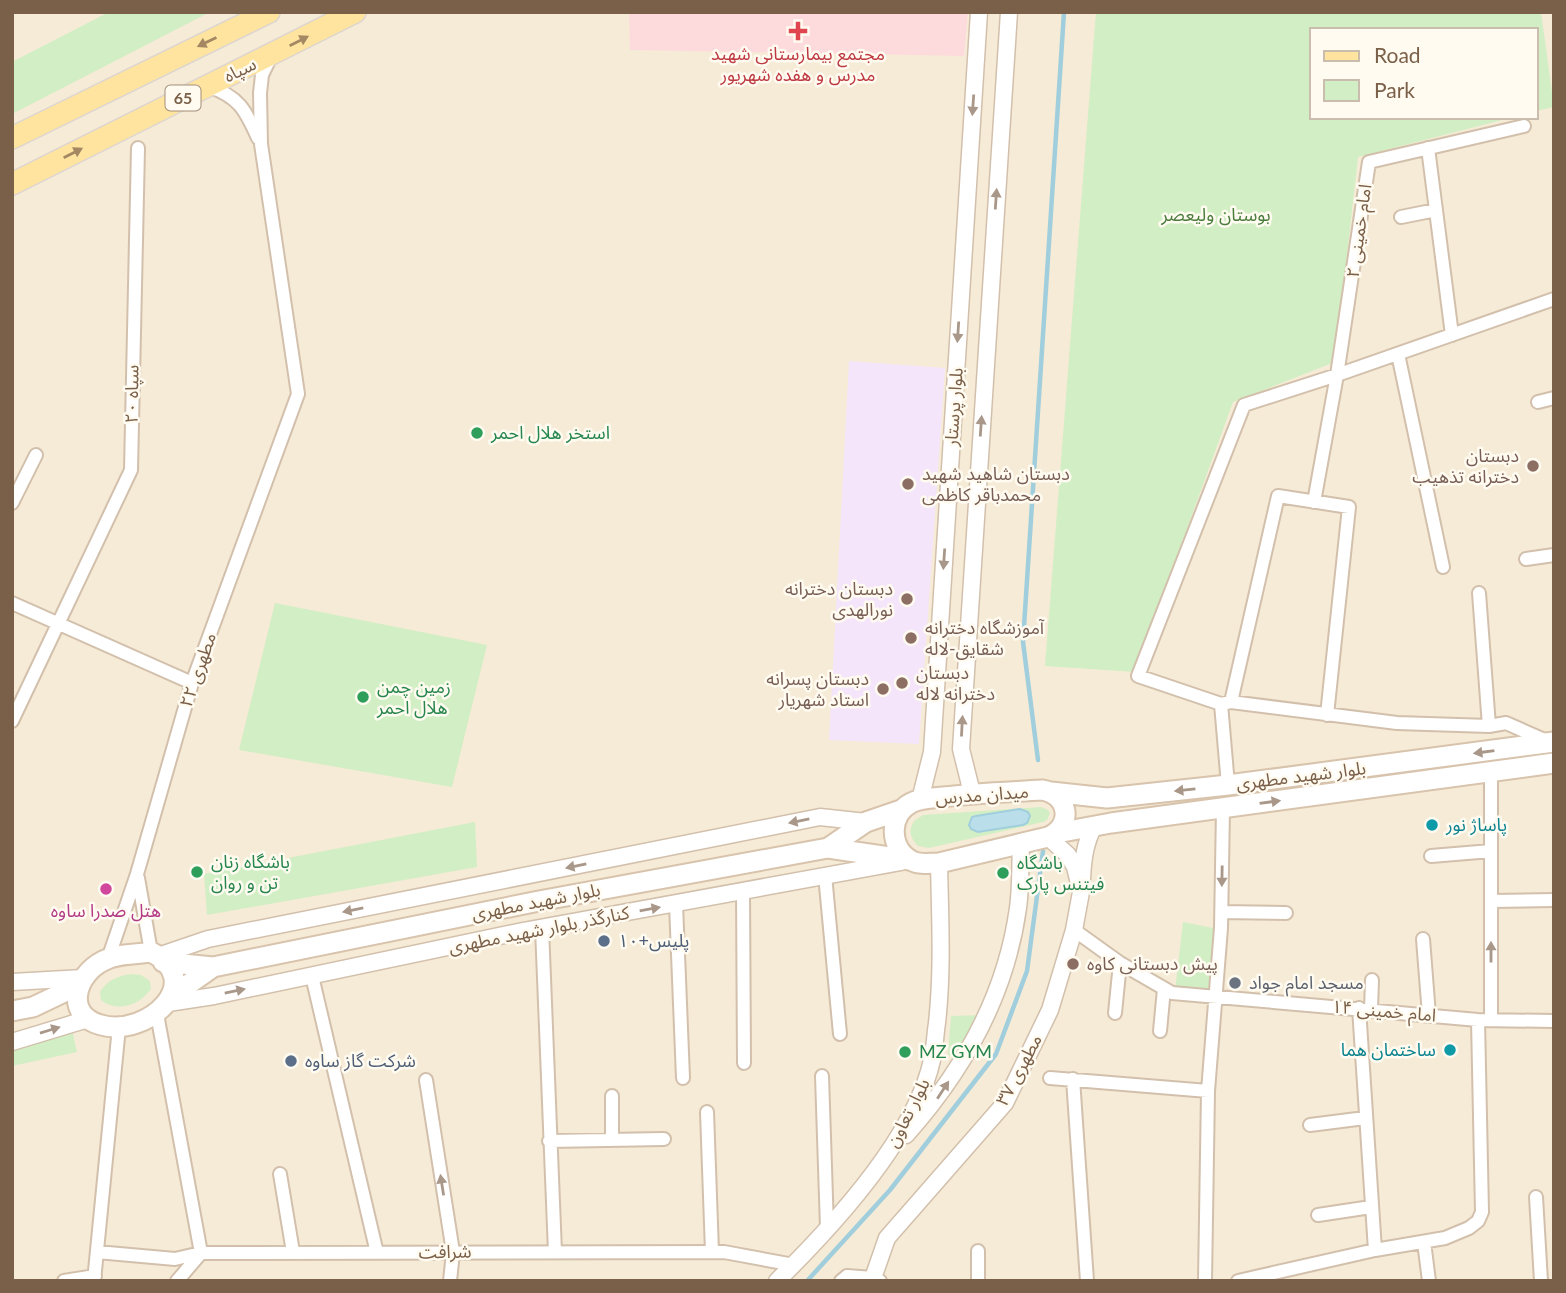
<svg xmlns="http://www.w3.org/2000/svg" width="1566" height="1293" font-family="Lato,'Noto Sans Arabic',sans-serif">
<rect width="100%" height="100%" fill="#fef8e9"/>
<path fill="#f6ebd6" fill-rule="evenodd" d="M12,12H1554V1281H12ZM1312,30H1536V117H1312Z"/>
<path fill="#f5e5fb" d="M849,361L945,368L919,744L829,740Z"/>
<path fill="#fddbdc" d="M629,12H968L964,56L630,50Z"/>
<path fill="#d2eec5" d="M109,12H210L12,114V62Z
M1096,12H1541L1554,107L1536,111V30H1312V117H1514L1358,157L1335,362L1233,402L1135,672L1045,666Z
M275,603L487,645L452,787L239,750Z
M1041,807L1048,810L1050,813L1047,820L1043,822L929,848L918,846C910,838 908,831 914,821L923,815Z
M475,822L477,867L207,915L204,874Z
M1183,922L1218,929L1213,996L1175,991Z
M131,974L141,975L150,981L151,989C140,1005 117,1013 101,1000L100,992C107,980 118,976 131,974Z
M982,1015L956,1057L948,1055L951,1016Z
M72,1030L77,1052L12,1066V1045Z"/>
<path fill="#bbdfea" stroke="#a0cedd" stroke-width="2" d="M1020,809L1028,812L1030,816L1027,823L1023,825L978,832L971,829L969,825L972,817L976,816Z"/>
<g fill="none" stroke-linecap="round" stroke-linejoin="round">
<path stroke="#a0cedd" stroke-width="4.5" d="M1038,760L1023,642L1064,12
M807,1281L890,1190L996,1054L1027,971L1043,851"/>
<g stroke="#d2c0ac" stroke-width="16">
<path id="minor" d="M208,86C239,97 245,109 258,138
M1428,148L1452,335
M1401,217L1436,210
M1398,354L1443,567
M1538,402L1554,398
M1314,502L1337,375L1369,162L1524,126
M12,503L36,455
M1526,559L1554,555
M1479,593L1489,726
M12,603L192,683
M1231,702L1278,496L1349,507L1327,715
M1221,704L1228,785
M12,721L131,470L138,148
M1549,742L1506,723L1489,726L1397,723L1231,702L1221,704L1138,676L1244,405L1337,375L1554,299
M1431,856L1491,851
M825,875L840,1034
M138,878L151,952
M743,891L744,1063
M1491,901L1554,900
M676,904L683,1078
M1222,912L1286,913
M542,928L555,1252
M1074,930L1120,963L1172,993L1478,1020L1554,1021
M1423,939L1429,1015
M108,959L137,874L192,683L298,394L261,144L260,93L262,75L272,54
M312,976L377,1253
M1359,1008L1375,1250
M1371,1010L1372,980
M1115,1013L1120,963
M157,1014L201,1253L177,1281
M1491,1020V772
M1160,1031L1164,989
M822,1076L827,1228
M1050,1078L1208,1091
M1073,1079L1087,1281
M426,1080L453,1252
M612,1096V1140
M707,1112L712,1252
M1310,1125L1365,1118
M549,1141L664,1139
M280,1174L293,1252
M1536,1197L1541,1281
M1318,1215L1371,1207
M1424,1242L1429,1281
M97,1252L175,1259L201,1253L724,1252L794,1265
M64,1281L95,1276
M94,1281L119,1027
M450,1281L452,1262
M841,1281L847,1276L873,1278L880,1281
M978,1281V1251
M1205,1281L1208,1091L1221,928L1223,808
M1238,1281L1375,1250L1445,1238L1469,1228L1478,1221L1482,1212L1478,1020"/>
</g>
<g stroke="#d2c0ac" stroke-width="19">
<path id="tertiary" d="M972,793L961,749L1009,12
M920,800L932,752L979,12
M1082,879C1083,859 1085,843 1094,826
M158,956L208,939L820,817L866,822
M12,982L83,978
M168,1003L214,996L523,931L901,862
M12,1042L88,1019
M906,1135C963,1071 1006,995 1018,908C1021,887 1020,865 1021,843
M777,1281C833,1226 915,1137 932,1060C935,1048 935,1035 937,1023C943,968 940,918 939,863
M872,1281L887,1238L1005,1103L1050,1010L1074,930L1081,892L1075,867L1068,855L1048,837"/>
</g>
<g stroke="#d8c3ac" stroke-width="23">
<path id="secondary" d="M1042,790C1069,794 1074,826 1048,837L939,863C929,863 920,865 912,861C889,849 888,815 911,803C920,798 933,798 943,797C976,793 1009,792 1042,790Z
M1051,792L1107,798L1228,785L1554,742
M1057,833L1111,823L1554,763
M828,848L910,860
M151,952C208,981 148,1038 101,1025C64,1015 75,975 103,961C118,953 134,955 151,952Z
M163,962L213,967
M172,996L213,967L539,901L828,848L866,822L901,810
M12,1011L33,1007L79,985"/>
</g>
<g stroke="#ddd6d0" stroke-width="24">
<path id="primary" d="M12,138L269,12
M12,184L355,12"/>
</g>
<use href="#minor" stroke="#fff" stroke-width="12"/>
<use href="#tertiary" stroke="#fff" stroke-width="16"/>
<use href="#secondary" stroke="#fff" stroke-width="19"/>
<use href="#primary" stroke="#ffe49f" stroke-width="21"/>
</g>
<defs><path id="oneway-solid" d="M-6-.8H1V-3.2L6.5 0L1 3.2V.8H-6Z" transform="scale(1.75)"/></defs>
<g fill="#a38863">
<use href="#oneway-solid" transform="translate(299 41) rotate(-27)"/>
<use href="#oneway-solid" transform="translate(207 42) rotate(154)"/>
<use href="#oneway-solid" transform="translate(73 153) rotate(-27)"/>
</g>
<g fill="#a99889">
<use href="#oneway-solid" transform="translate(973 105) rotate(94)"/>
<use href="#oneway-solid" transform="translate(996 199) rotate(-86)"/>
<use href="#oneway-solid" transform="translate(958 332) rotate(94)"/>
<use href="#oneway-solid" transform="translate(981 426) rotate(-86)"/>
<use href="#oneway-solid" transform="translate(944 559) rotate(94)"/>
<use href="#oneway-solid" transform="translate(962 726) rotate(-87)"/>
<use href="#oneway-solid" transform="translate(1484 752) rotate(172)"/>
<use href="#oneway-solid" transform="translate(1185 790) rotate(174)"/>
<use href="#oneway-solid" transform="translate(1270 802) rotate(-8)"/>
<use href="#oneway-solid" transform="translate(799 821) rotate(169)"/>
<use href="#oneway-solid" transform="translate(576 866) rotate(169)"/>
<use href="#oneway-solid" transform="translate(1222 876) rotate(91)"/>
<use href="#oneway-solid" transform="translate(650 909) rotate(-10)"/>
<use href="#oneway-solid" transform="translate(353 910) rotate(169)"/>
<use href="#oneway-solid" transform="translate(1491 952) rotate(-90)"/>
<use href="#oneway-solid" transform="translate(235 991) rotate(-12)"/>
<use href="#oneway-solid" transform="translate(50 1030) rotate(-17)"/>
<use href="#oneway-solid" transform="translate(943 1090) rotate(-57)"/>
<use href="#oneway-solid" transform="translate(442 1185) rotate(-99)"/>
</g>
<path fill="#e0444e" stroke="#fffbf1" stroke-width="2.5" d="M794.5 20.5h7v7h7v7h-7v7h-7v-7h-7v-7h7z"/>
<g fill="#2e9e5b" stroke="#fffbf1" stroke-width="2.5">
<circle cx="477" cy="433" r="7"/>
<circle cx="363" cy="697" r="7"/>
<circle cx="197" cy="872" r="7"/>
<circle cx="1003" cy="873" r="7"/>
<circle cx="905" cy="1052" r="7"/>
</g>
<g fill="#8d6e63" stroke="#fffbf1" stroke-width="2.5">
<circle cx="1533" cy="466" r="7"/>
<circle cx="908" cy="484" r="7"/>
<circle cx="907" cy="599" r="7"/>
<circle cx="911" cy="638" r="7"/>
<circle cx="902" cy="683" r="7"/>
<circle cx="883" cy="689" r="7"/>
<circle cx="1073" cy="964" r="7"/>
</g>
<g fill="#0f9aa8" stroke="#fffbf1" stroke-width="2.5">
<circle cx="1432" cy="825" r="7"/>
<circle cx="1450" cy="1050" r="7"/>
</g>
<circle fill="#d1479c" stroke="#fffbf1" stroke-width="2.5" cx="106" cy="889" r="7"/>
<g fill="#5c6f8a" stroke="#fffbf1" stroke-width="2.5">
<circle cx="604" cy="941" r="7"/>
<circle cx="291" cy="1061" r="7"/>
</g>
<circle fill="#6b7280" stroke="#fffbf1" stroke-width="2.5" cx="1235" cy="983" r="7"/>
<g text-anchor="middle" stroke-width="5" stroke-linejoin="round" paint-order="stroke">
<rect fill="#fffbf1" stroke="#a38e7b" stroke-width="2" x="165.5" y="85.5" width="35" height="25" rx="5"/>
<g font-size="16" font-weight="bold" fill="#7b6049">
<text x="183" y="104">65</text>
</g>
<g font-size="18" fill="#be3a42" stroke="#fffbf1">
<text x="798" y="60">مجتمع بیمارستانی شهید<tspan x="798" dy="21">مدرس و هفده شهریور</tspan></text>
</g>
<g font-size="18" fill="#7b6049" stroke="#fffbf1">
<text transform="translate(240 70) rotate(-26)" y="6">سپاه</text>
<text transform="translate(1359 231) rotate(-82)" y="6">امام خمینی ۲</text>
<text transform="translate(132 394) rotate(-89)" y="6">سپاه ۲۰</text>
<text transform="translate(954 407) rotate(-86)" y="6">بلوار پرستار</text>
<text transform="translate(198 670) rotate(-71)" y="6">مطهری ۲۲</text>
<text transform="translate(1301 776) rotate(-7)" y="6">بلوار شهید مطهری</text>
<text transform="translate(982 795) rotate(-4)" y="6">میدان مدرس</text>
<text transform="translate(536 902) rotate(-11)" y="6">بلوار شهید مطهری</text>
<text transform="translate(539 930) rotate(-11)" y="6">کنارگذر بلوار شهید مطهری</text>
<text transform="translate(1384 1011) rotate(5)" y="6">امام خمینی ۱۴</text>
<text transform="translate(1019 1070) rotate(-62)" y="6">مطهری ۳۷</text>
<text transform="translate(908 1113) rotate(-63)" y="6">بلوار تعاون</text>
<text transform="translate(445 1252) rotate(-1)" y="6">شرافت</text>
</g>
<g font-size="18" fill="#4a7c3d" stroke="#fffbf1">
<text x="1216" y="221">بوستان ولیعصر</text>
</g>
<g font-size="18" fill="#27864d" stroke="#fffbf1" text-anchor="start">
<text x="491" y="439">استخر هلال احمر</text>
<text x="377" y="693">زمین چمن<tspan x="377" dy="21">هلال احمر</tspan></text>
<text x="211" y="868">باشگاه زنان<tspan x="211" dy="21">تن و روان</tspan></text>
<text x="1017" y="869">باشگاه<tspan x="1017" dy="21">فیتنس پارک</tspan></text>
<text x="919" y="1058">MZ GYM</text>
</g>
<g font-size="18" fill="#785e54" stroke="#fffbf1" text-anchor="start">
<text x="1519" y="462" text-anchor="end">دبستان<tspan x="1519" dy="21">دخترانه تذهیب</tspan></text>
<text x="922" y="480">دبستان شاهید شهید<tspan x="922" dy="21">محمدباقر کاظمی</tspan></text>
<text x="893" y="595" text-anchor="end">دبستان دخترانه<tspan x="893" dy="21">نورالهدی</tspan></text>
<text x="925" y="634">آموزشگاه دخترانه<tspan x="925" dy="21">شقایق-لاله</tspan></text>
<text x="916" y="679">دبستان<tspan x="916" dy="21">دخترانه لاله</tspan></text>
<text x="869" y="685" text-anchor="end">دبستان پسرانه<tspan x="869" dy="21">استاد شهریار</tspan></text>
<text x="1087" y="970">پیش دبستانی کاوه</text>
</g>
<g font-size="18" fill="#0d838f" stroke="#fffbf1" text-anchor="start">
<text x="1446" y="831">پاساژ نور</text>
<text x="1436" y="1056" text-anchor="end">ساختمان هما</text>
</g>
<g font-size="18" fill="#b23c85" stroke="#fffbf1">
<text x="106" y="917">هتل صدرا ساوه</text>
</g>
<g font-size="18" fill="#4e5e75" stroke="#fffbf1" text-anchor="start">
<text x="618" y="947">پلیس+۱۰</text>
<text x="305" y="1067">شرکت گاز ساوه</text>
</g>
<g font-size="18" fill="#5b616d" stroke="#fffbf1" text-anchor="start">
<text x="1249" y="989">مسجد امام جواد</text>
</g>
</g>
<rect width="1566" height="1293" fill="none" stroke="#7b6049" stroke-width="28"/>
<rect x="1310" y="28" width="228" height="91" fill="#fffbf1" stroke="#cabdae" stroke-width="2"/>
<rect x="1324" y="51" width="35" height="10" fill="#ffe49f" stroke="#cabdae" stroke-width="2"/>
<text x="1374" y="63" font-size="21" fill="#7b6049">Road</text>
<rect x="1324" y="80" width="35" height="21" fill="#d2eec5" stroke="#cabdae" stroke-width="2"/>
<text x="1374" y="98" font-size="21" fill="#7b6049">Park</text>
</svg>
